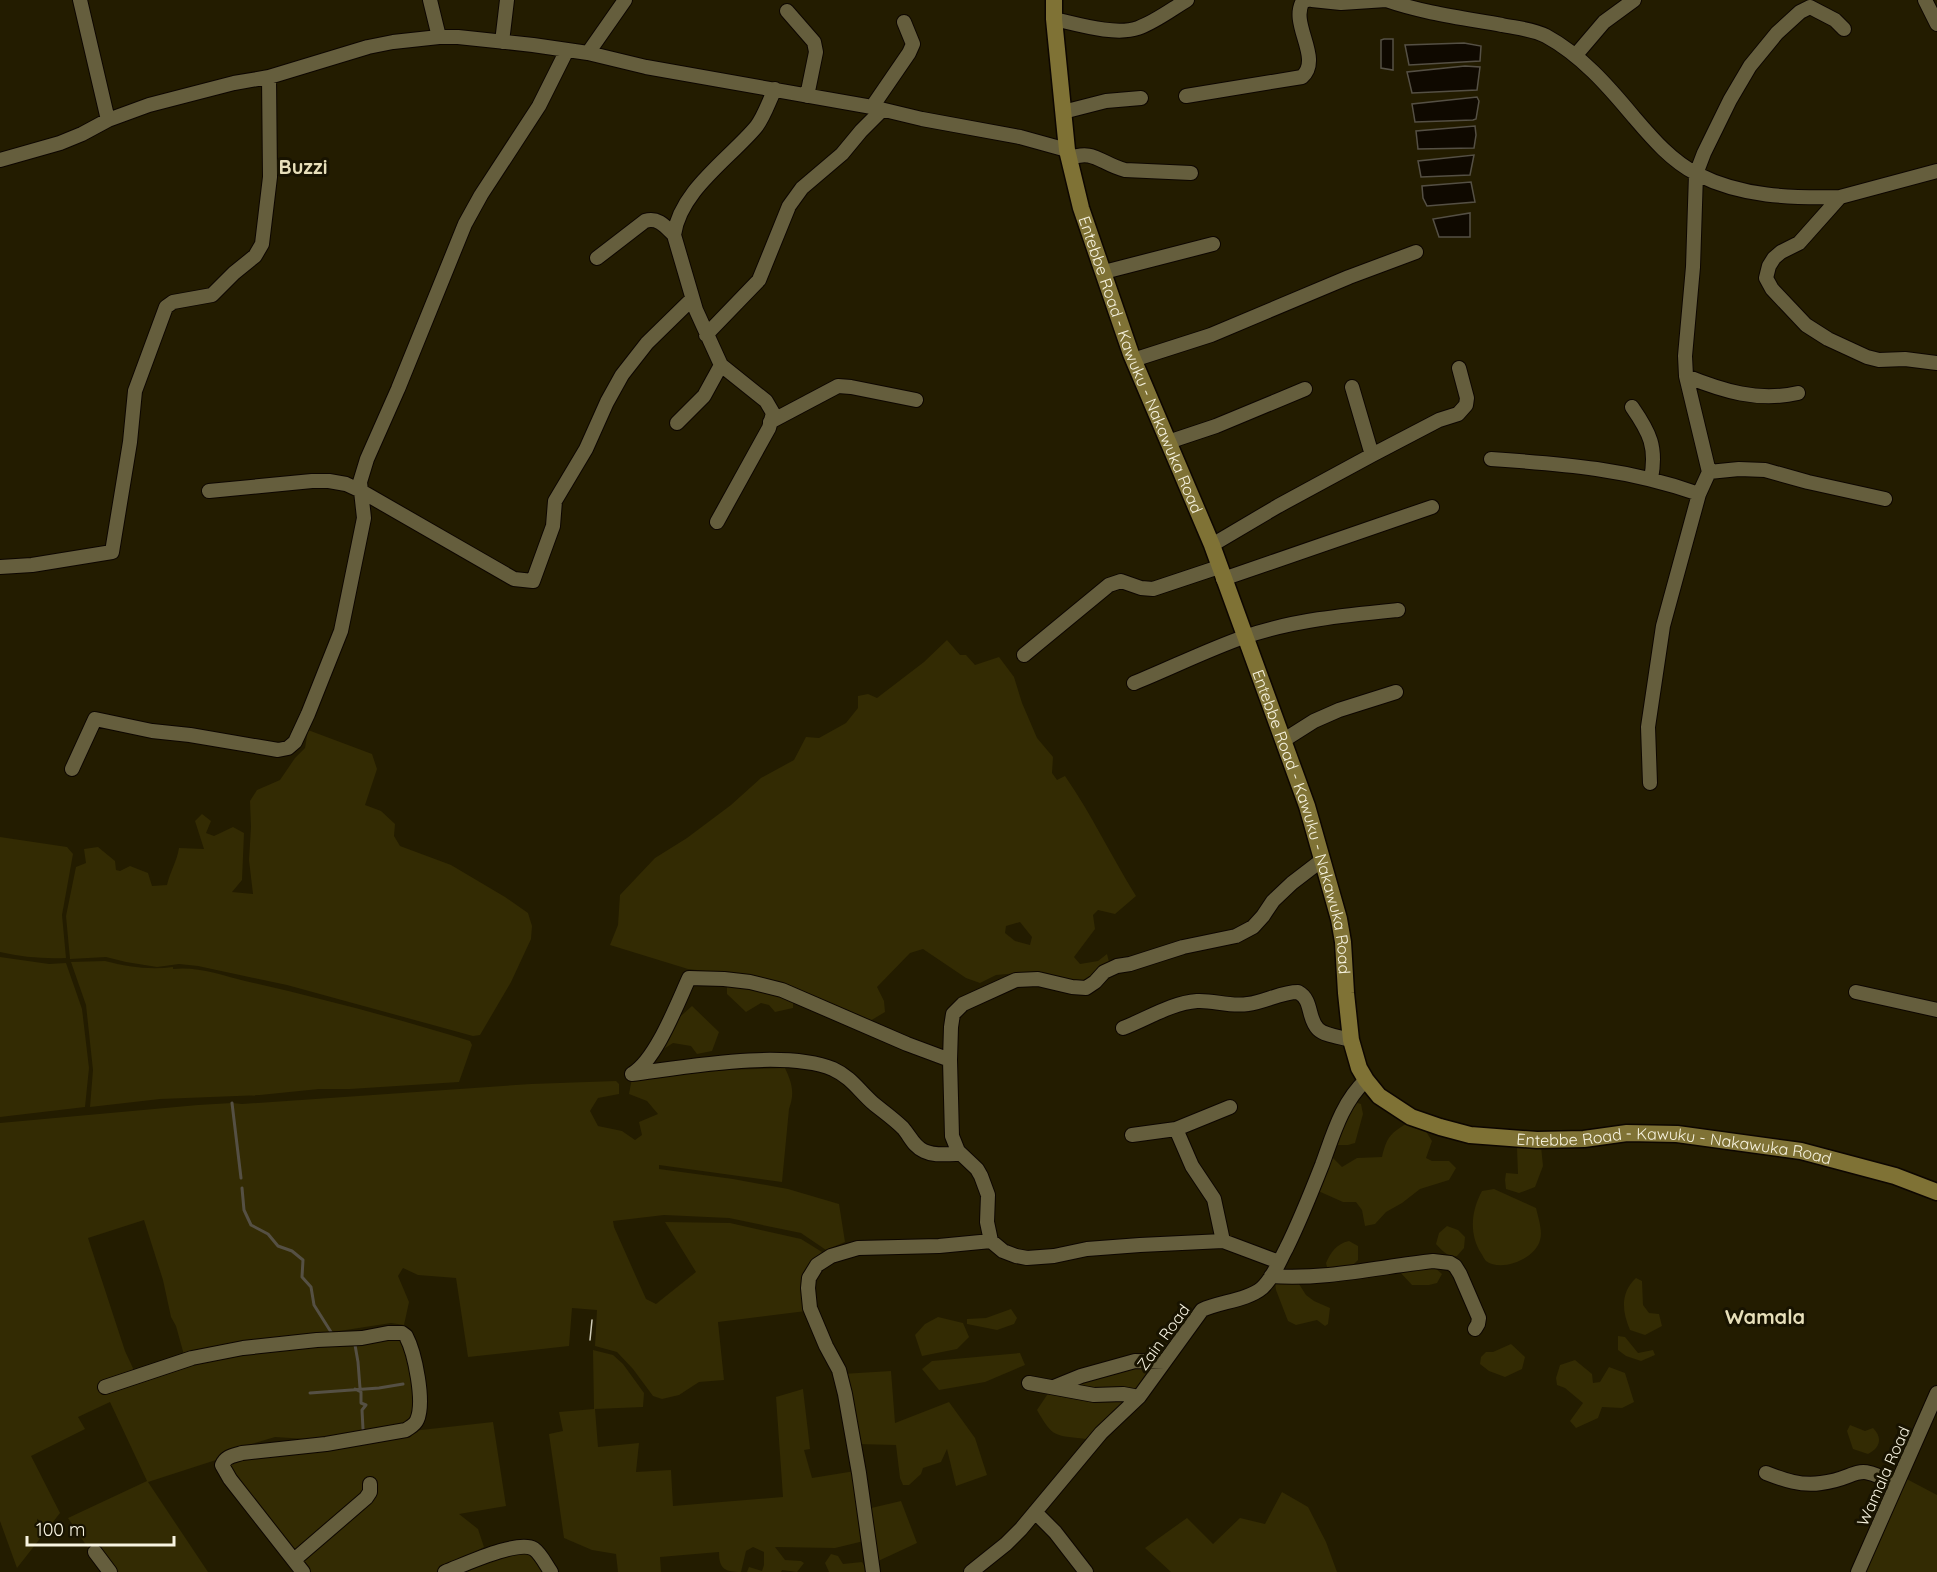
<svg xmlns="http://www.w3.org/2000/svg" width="1937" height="1572" font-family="Quicksand,sans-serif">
<rect width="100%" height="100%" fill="#231c00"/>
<path fill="#332b03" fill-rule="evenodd" d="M947,640L960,655H966L975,665L999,657L1014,677L1022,703L1037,738L1053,757L1052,773L1057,780L1065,776C1092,815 1111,856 1136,896L1115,914L1098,910L1093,915L1095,929L1074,957L1080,964L1098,961L1107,954L1109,962L1087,982H1071L1047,973L1031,972L996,975L980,983L966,978L923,949L910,953L877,987L884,1001L885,1012L870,1021L807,993L757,977L688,969L610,945L618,925L620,895L655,858L687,838L731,805L761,778L794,760L806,737L819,738L846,723L858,708V696L868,694L877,698L924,662ZM1020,922L1032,937L1030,945L1015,941L1005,933L1006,926Z
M308,730L372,754L377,769L365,805L381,811L395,824L394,836L400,846L451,865L505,897L528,913L532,926L531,939L511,982L480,1035L473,1036L287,985L198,966L179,964L157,967L126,962L106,957L70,959L66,916L76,867L86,863L84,849L98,847L115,861L116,870L120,871L130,866L148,873L152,886L167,885C170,872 177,861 179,848L204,849L195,821L202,814L211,821L206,833L214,836L233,827L244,833L242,880L232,892L253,894L249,860L251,827L250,801L257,790L280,780L295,758L305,748Z
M0,837L67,847L73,854L62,915L66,958C43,959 22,957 0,952Z
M0,957L49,964L66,963L82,1009L89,1068L85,1107L0,1117Z
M105,961C128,967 150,970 173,967V969C196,966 222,975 245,981C320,998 396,1018 470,1041L472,1045L459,1082L350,1089H319L260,1095L160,1099L90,1107L93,1070L86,1005L71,962Z
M727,986L769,991L793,1000V1008L775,1012L769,1005L761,1003L746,1012L727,994Z
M692,1006L719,1032L712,1051L697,1054L691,1046L673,1043L662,1050L657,1051L673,1023Z
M785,1068C792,1083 795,1093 789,1109L782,1182L659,1165V1169L733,1179L788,1189L839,1204L845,1242L826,1250L801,1233L729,1218L664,1215L613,1221L614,1227L646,1299L656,1304L696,1272L665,1222L730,1223L801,1239L822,1252L812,1263L806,1311L718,1322L724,1380L699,1382L679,1395L662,1399L653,1396L633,1369L617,1352L595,1346L597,1310L572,1308L569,1346L468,1357L456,1278L418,1275L403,1268L398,1276L409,1302L404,1325L391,1323L184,1355L176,1326L171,1317L163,1280L144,1220L88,1238L125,1351L138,1379L231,1355L395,1336L404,1341L416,1402L410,1419L397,1426L306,1439L275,1437L222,1453L216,1460L148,1482L208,1572H114L90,1551L68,1518L147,1481L110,1402L78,1417L85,1429L31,1456L60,1513L17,1568L0,1521V1123L198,1105L232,1103L242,1104L531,1084L616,1081L619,1084V1094L598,1098L590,1111L598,1126L622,1131L635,1140L642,1135L639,1122L658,1114L647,1101L629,1094L632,1078L727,1070Z
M1351,1101L1361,1104L1363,1114L1355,1143L1348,1145H1334Z
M1409,1122L1422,1125L1432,1141L1426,1158L1432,1161H1449L1456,1168L1449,1180L1420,1189L1402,1203L1386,1212L1375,1224L1365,1226L1362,1210L1356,1202H1343L1316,1190L1326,1160L1333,1158L1342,1167L1357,1158L1382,1157C1387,1136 1391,1133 1409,1122Z
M1519,1142L1541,1146L1543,1166L1535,1187L1519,1193L1506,1189L1505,1180L1506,1173L1518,1174L1517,1148Z
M1494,1189L1536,1208C1538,1217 1543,1231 1540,1240C1536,1258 1502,1273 1486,1261C1484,1259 1483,1256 1481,1253C1469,1234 1471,1211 1482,1191Z
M1447,1226L1458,1230L1465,1237L1464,1248L1457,1256C1447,1257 1443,1251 1436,1244L1439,1233Z
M1349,1241L1358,1246V1260L1350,1268L1327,1267L1326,1263C1331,1252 1336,1244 1349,1241Z
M1433,1266L1442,1274L1437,1283L1429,1285H1412L1399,1271Z
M1287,1278L1299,1284L1306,1295L1314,1301L1330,1308L1328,1324L1325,1326L1317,1320L1296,1325L1288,1321L1276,1290L1275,1281Z
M1636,1278L1642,1281L1643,1305L1649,1313L1659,1314L1662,1326L1645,1335L1630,1330C1622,1311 1620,1293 1636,1278Z
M1011,1309L1017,1318L1014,1324L997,1330L967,1324V1319L986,1318Z
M938,1317L963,1323L969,1337L957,1349L922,1356L915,1335L925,1324Z
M1618,1336L1625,1337L1638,1353L1653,1350L1655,1355L1641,1361L1626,1356L1618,1350Z
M1511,1344L1525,1357L1522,1369L1505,1377L1489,1371L1480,1364L1481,1357L1486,1352H1493Z
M593,1350L613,1355L623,1364L644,1393L643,1407L595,1409L598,1447L639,1443L636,1472L671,1470L673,1506L783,1497L776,1397L803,1389L810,1449L804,1450L812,1478L855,1471L864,1541L835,1548L775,1547L785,1560L801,1561L804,1563L797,1572L782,1570L781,1572H747L749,1567L762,1571L764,1565V1552L753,1547L746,1551L741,1572C725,1572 719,1569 719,1552L660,1557L661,1572H618L616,1554L592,1550L564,1538L549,1434L563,1431L559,1412L594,1409Z
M1020,1353L1025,1365L985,1382L939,1390L922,1369L932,1361Z
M1575,1360L1592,1374L1593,1383L1600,1382L1609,1367L1625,1373L1634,1402L1622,1408L1602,1407L1598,1418L1576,1428L1570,1421L1583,1403L1565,1388L1557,1385L1556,1378L1560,1365Z
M1127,1364L1153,1366L1130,1403L1086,1439C1054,1435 1053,1438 1037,1410L1051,1389L1082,1377Z
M891,1371L895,1423L949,1402L975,1438L987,1475L956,1486L947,1449L941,1462L923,1468L921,1474L909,1485H903L900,1478L896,1445L856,1444L842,1374Z
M493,1422L506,1506L459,1514L478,1529L484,1547L439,1572H308L298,1560L377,1491L365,1494L299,1554L292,1551L224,1466L228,1459L412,1431Z
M1850,1425L1865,1431L1873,1428C1883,1438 1880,1448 1868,1454L1853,1449L1847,1431Z
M1901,1476L1937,1495V1572H1860Z
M1282,1492L1308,1507L1326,1542L1337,1572H1171L1145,1548L1187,1518L1213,1544L1240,1518L1265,1524Z
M901,1501L917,1543L876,1562L867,1509Z
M503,1547L532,1551L546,1572H450Z
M831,1554L838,1556L843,1564L862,1562L868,1572H829L825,1563Z"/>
<path fill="#0f0900" stroke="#555044" stroke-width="1.5" d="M1384,39H1393V70L1381,68V40Z
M1464,43L1481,46L1480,61L1409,65L1405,45Z
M1465,66L1480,67L1477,90L1412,93L1407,72Z
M1477,97L1479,101L1476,119L1473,120L1415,122L1412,104Z
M1475,126L1476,135L1474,148L1418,149L1416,131Z
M1474,155L1470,175L1421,177L1418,161Z
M1471,182L1475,202L1427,206L1423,198L1422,186Z
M1470,213V237H1439L1433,219Z"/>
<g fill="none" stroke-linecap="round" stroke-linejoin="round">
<path stroke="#555044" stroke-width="3" d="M232,1103L241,1178
M242,1188L244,1210L251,1225L268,1234L278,1246L292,1251L303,1260L302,1277L311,1287L314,1305L331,1332
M355,1345L358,1362L360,1388
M355,1389L361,1392V1403L366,1405L362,1410L363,1429
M310,1393L379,1388L403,1384"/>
<g stroke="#0d0600" stroke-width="16">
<path id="minor" d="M80,0L108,120
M430,0L439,37
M1312,0L1341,3L1386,0
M1386,0C1423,13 1463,18 1502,25C1516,28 1533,29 1546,36C1581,55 1608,86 1633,116C1651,137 1671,161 1697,174C1742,197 1790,198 1840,197
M1925,0L1937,24
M787,11L814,42L816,52L807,96
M1054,19C1077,24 1115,36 1138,28C1155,22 1172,9 1187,0
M502,42L507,0
M588,53L625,0
M1575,56L1604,22L1634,0
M1186,96L1302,77C1323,58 1289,24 1303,1L1308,0
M872,107L909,53L913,44L904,22
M1063,112L1106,101L1141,98
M1069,159C1093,148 1101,164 1125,170L1191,173
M0,160L60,143L82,134L108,120L149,105L234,83L269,77L368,47L393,42L439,37H458L533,45L588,53L646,67L872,107L922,119L1020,137L1067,150
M1937,171L1840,197L1799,243L1781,252L1774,258L1769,266L1766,278L1772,289L1806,325L1828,339L1867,357L1879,360L1905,359L1937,363
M597,258L645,221C658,217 665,226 674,235
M1104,272L1213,244
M706,335L759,280L789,206L802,188L842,154L861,131L882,110
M1133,360L1211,335L1349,277L1416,252
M1686,376C1723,391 1758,402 1798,393
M1352,387L1372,455
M1632,407C1650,433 1657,447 1651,479
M770,422L838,386L851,387L916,400
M677,423L704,396L721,365L696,310L674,235C680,191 729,159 756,127C764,117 769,101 775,89
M1168,442L1216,426L1305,389
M1491,459C1565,464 1629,469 1699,494
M1709,472L1739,469L1765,470L1808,482L1885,499
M209,491L312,481H329L346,484L361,491L514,579L533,581L553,526L555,501L586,449L607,402L622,375L647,343L692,299
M717,522L769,428L773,413L766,401L721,365
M1212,545L1278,506L1372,455L1439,420L1458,414L1466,405L1467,398L1459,368
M0,567L32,565L112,552L130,442L135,391L166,307L173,302L212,295L234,273L255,256L262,244L270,177L269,77
M1223,579L1432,507
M1024,655L1109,585L1121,581L1141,588L1153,589L1219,567
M1134,683C1171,668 1207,650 1244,637C1293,620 1347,615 1398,610
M1284,740L1314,721L1339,710L1396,692
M72,769L95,719L152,731L190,735L278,750L288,748L295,742L308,714L341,631L364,518L360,482L367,459L398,389L465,224L481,195L539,106L567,50
M1650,783L1648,727L1663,626L1699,494L1709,472L1686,376L1685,356L1693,267L1696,174L1704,153L1730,100L1750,66L1777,33L1800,12L1810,7L1835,20L1844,29
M1856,992L1937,1010
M1123,1028C1147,1019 1171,1003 1197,1001C1214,1000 1229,1007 1248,1004C1265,1002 1281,992 1298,992C1313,1000 1307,1018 1318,1029C1325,1036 1342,1037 1351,1040
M632,1074C656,1060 677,1004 689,978L724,979L750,982L782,990L907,1044L950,1060
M632,1074C686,1067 784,1049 833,1069C851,1077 860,1092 874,1104C884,1112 894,1119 903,1128C910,1136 914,1147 924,1151C934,1156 946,1154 956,1154L958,1151
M1132,1135L1176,1129
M1223,1241L1214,1199L1192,1166L1176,1129L1230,1107
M1279,1262L1223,1241L1140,1245L1087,1249L1054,1256L1027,1258L1016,1256L1003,1251L991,1241L987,1222L988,1195L981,1176L977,1169L958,1151L952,1136L950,1060L951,1027L953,1014L963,1004L1016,980L1038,979L1072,987L1086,988L1095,982L1104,972L1117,966L1130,964L1183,947L1236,936L1253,927L1263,916L1273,901L1292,883L1322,860
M1271,1276C1326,1280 1379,1267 1433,1261L1450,1263L1455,1266L1460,1274L1479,1318L1478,1324L1475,1329
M1029,1383L1094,1395L1123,1394L1139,1397
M105,1387L192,1358L243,1348L317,1340L362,1338L388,1333H402L406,1336C415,1353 425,1402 417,1420C415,1425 410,1427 406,1430L326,1444L242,1453C233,1456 226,1456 222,1465L230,1479L303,1572
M1054,1387L1081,1376L1135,1361L1164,1362
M1766,1473C1784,1480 1801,1486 1821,1483C1861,1478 1853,1460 1896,1485
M1035,1512L1055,1532L1086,1572
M95,1552L110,1572
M294,1560L366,1498L370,1492V1484
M445,1572C464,1565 518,1539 534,1549C541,1554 546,1565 551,1572
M873,1572L859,1473L845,1394L839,1370L826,1346L810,1308L808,1288L809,1278L817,1265L831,1256L858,1248L939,1246L991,1241
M971,1572L1006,1544L1021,1529L1101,1433L1139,1397L1202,1310C1219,1302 1248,1300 1262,1288C1273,1278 1279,1262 1286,1249C1300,1221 1311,1193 1322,1165C1333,1135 1342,1102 1366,1080
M1858,1572L1937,1393"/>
</g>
<g stroke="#0d0600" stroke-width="19">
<g id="major">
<path id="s1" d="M1054,0V19L1067,150L1081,208L1131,354L1212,545L1307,806L1339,919L1343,942L1346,993L1351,1040L1359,1068L1366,1080L1379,1096L1411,1117L1440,1127L1470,1135L1537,1140L1584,1139L1627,1133L1677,1134L1801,1151L1895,1176L1937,1192"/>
</g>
</g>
<use href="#minor" stroke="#655e3d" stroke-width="14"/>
<use href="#major" stroke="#7f7235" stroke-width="16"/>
<path stroke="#d1cdb8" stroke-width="1.5" d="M590,1340L592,1320"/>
</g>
<g text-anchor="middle" stroke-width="6" stroke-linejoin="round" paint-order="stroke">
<g font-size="16" fill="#f8f4e1" stroke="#181300">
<text dy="6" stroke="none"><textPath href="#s1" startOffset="378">Entebbe Road - Kawuku - Nakawuka Road</textPath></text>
<text dy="6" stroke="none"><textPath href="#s1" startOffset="864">Entebbe Road - Kawuku - Nakawuka Road</textPath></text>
<text dy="6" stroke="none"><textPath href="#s1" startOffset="1458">Entebbe Road - Kawuku - Nakawuka Road</textPath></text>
<text transform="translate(1163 1337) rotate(-54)" y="6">Zain Road</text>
<text transform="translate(1883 1476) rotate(-66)" y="6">Wamala Road</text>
</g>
<g font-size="20" font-weight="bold" fill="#e7dfba" stroke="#181300">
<text x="303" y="174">Buzzi</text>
<text x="1765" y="1324">Wamala</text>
</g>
</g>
<path d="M27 1536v9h147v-9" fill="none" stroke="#f8f4e1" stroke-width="3"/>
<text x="36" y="1536" font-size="18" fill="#f8f4e1" stroke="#181300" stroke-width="4.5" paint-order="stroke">100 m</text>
</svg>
